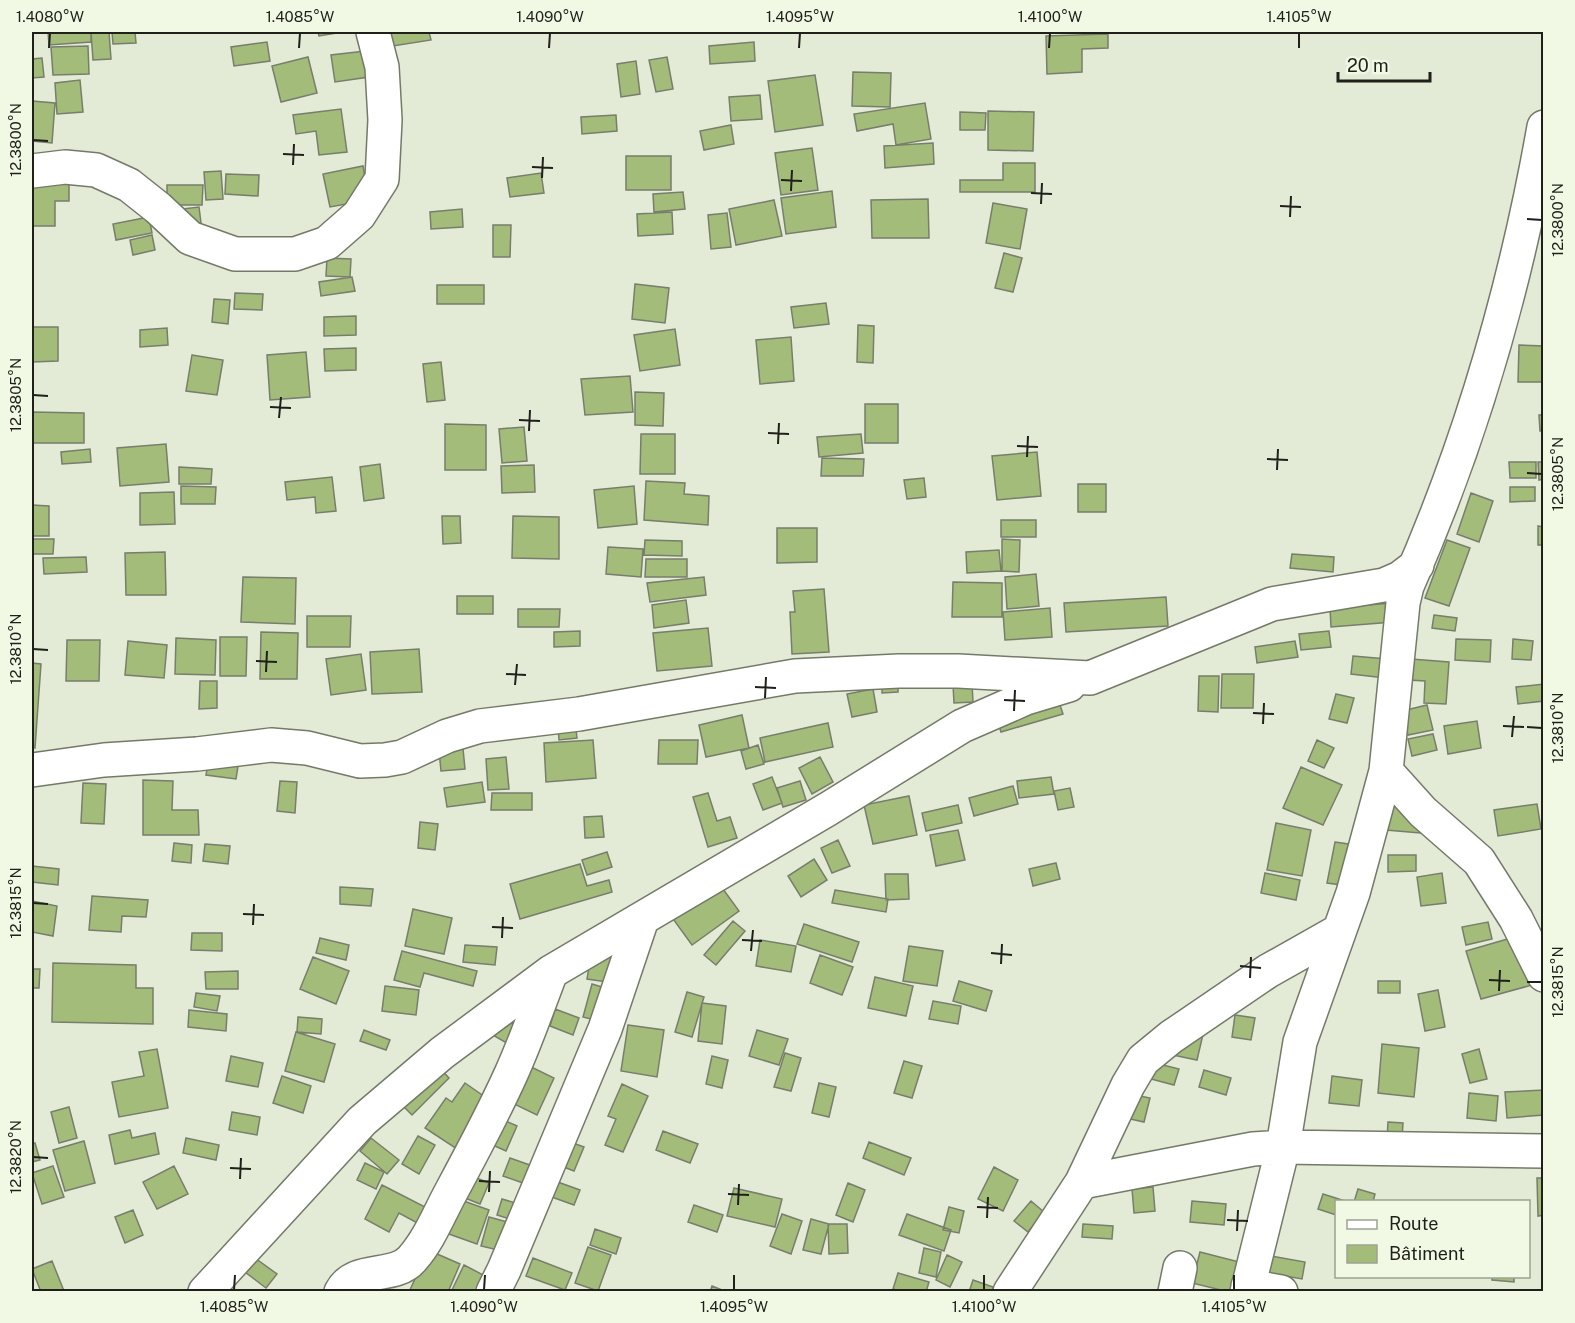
<svg xmlns="http://www.w3.org/2000/svg" width="1575" height="1323" font-family="'Public Sans',sans-serif">
<rect width="100%" height="100%" fill="#e3ebd7"/>
<path fill="#a4bc7a" stroke="#777e6c" stroke-width="1.5" d="M48,32H91V42L49,45Z
M91,32H109L111,59L93,60Z
M112,32H135L136,43L113,44Z
M318,32H343L319,36Z
M390,32H429L431,40L393,46Z
M1108,34V48L1082,49V72L1047,74L1046,36Z
M267,42L270,61L234,66L231,47Z
M754,42L755,61L710,64L709,46Z
M88,46L89,74L53,75L51,47Z
M365,51L369,77L335,82L331,55Z
M308,57L317,93L281,102L272,66Z
M667,57L673,89L656,92L649,60Z
M42,58L44,77L32,78V59Z
M636,61L640,94L621,97L617,64Z
M853,72L891,73L890,107L852,106Z
M815,75L823,125L775,132L768,81Z
M80,80L83,112L57,114L55,83Z
M760,95L762,119L731,121L729,97Z
M32,101L55,103L52,143L32,141Z
M925,103L931,139L896,145L893,124L857,131L854,114Z
M341,109L347,152L319,155L316,131L296,134L293,115Z
M988,111L1034,112L1033,151L988,150Z
M960,112L986,113L985,130H960Z
M616,115L617,131L582,134L581,117Z
M731,125L734,144L704,150L700,131Z
M933,143L934,164L885,168L884,146Z
M812,148L818,190L781,195L775,153Z
M626,156H671V190H626Z
M1003,163H1035V192H960V180H1003Z
M363,166L369,200L330,207L323,174Z
M221,171L223,199L206,200L204,172Z
M541,173L544,193L510,197L507,178Z
M226,174L259,175L258,196L225,194Z
M32,175H69V201H55V226H32Z
M167,185H203L202,205H167Z
M832,191L836,227L786,234L781,198Z
M683,192L685,209L654,212L653,194Z
M928,199L929,238H872L871,200Z
M774,200L782,236L736,245L729,209Z
M993,203L1027,209L1020,249L986,243Z
M199,207L201,223L168,227L166,211Z
M462,209L463,227L431,229L430,212Z
M672,212L673,234L638,236L637,214Z
M727,213L731,247L711,249L708,215Z
M149,217L152,233L116,240L113,224Z
M493,225H511L510,257H493Z
M152,235L155,250L133,255L130,240Z
M1004,253L1022,258L1013,292L995,288Z
M327,258L351,259L350,277L326,276Z
M352,277L355,291L321,296L319,282Z
M635,284L669,288L665,323L632,319Z
M437,285H484V304H437Z
M235,293L263,294L262,310L234,309Z
M214,299L230,300L228,324L212,322Z
M826,303L829,324L794,328L791,307Z
M356,316V335L324,336V317Z
M858,325L874,326L873,363L857,362Z
M32,327H58V361L32,362Z
M167,328L168,345L140,347V330Z
M675,329L680,365L640,371L634,335Z
M791,337L794,381L760,384L756,340Z
M1519,345L1544,346V382H1518Z
M356,348V370L325,371L324,349Z
M306,352L310,397L270,400L267,355Z
M192,355L223,360L217,395L186,391Z
M441,362L445,400L427,402L423,364Z
M630,376L633,412L585,415L581,379Z
M635,392L664,393L663,426L635,425Z
M865,404H898V443H865Z
M32,412L84,413V443H32Z
M1539,415H1544V431H1540Z
M445,424L486,425V470H445Z
M524,427L527,461L502,463L499,429Z
M641,434H675V474H640Z
M861,434L863,453L819,457L817,437Z
M166,444L169,482L120,486L117,448Z
M90,449L91,462L62,464L61,452Z
M1037,452L1041,496L997,500L992,456Z
M822,458L864,459L863,476H821Z
M1509,462H1536V478H1510Z
M1538,462H1544V479L1539,480Z
M380,464L384,498L364,501L360,467Z
M534,465L535,492L502,493L501,466Z
M179,467L212,469L211,484H179Z
M332,477L336,511L316,513L315,497L287,500L285,482Z
M924,478L926,497L907,499L904,480Z
M646,481L685,483L684,494L709,496L708,525L644,520Z
M1078,484H1106V512H1078Z
M181,486L216,487L215,504H181Z
M634,486L637,524L598,528L594,490Z
M1510,487H1535V501L1510,502Z
M174,492L175,524L140,525V493Z
M1471,493L1493,501L1479,542L1457,534Z
M32,505L49,506V536H32Z
M442,516H460L461,543L443,544Z
M513,516L559,517V559L512,558Z
M1001,520H1036V537H1001Z
M1538,526L1544,527V545H1538Z
M777,528H817V562L777,563Z
M32,539H54L53,554H32Z
M1002,539L1020,540L1019,572L1002,571Z
M645,540L682,541V556L644,555Z
M1447,540L1470,548L1449,606L1425,598Z
M608,547L643,549L641,577L606,574Z
M999,550L1001,571L967,573L966,552Z
M165,552L166,595H126L125,553Z
M1292,554L1334,557L1333,572L1290,568Z
M86,557L87,572L44,574L43,558Z
M646,559H687V577H645Z
M1036,574L1039,606L1007,609L1005,577Z
M243,577L296,578L295,624L241,622Z
M704,577L706,595L650,602L647,583Z
M953,582L1002,583V617H952Z
M824,589L829,652L792,654L790,612H795L793,591Z
M457,596H493V614H457Z
M1166,597L1168,626L1066,632L1064,603Z
M686,600L689,623L654,628L652,605Z
M1392,603L1393,622L1331,627L1330,608Z
M1050,608L1052,637L1005,640L1003,612Z
M518,609H560L559,627H518Z
M1434,615L1457,618L1455,631L1432,628Z
M307,616H351L350,647H307Z
M708,628L712,666L657,671L653,633Z
M580,631V646L554,647V632Z
M1329,631L1331,647L1301,650L1299,634Z
M261,632L298,633L297,679H260Z
M220,637H247L246,676H220Z
M176,638L216,640L215,675L175,674Z
M1456,639L1491,640L1490,662L1455,660Z
M1513,639L1533,641L1531,660L1512,659Z
M67,640H100L99,681H66Z
M128,641L167,645L164,678L125,675Z
M1295,641L1298,657L1257,663L1255,647Z
M419,649L422,692L372,694L370,652Z
M361,654L366,690L331,695L326,659Z
M1353,656L1387,659L1385,678L1351,674Z
M1411,659L1449,662L1446,704L1424,703L1425,681L1409,680Z
M32,663L41,664L35,748L32,747Z
M971,665L973,702L954,703L952,666Z
M898,670V692L882,693V671Z
M1222,674H1254L1253,708H1221Z
M1199,676H1219L1218,712L1198,711Z
M200,681H217V708L199,709Z
M1544,684V701L1518,704L1516,687Z
M873,689L877,712L852,717L847,694Z
M1336,694L1354,698L1347,723L1329,719Z
M1058,699L1063,714L1001,732L996,717Z
M1427,705L1433,730L1408,735L1402,711Z
M574,712L577,738L559,740L557,714Z
M742,715L749,748L706,757L699,725Z
M1477,721L1481,748L1448,754L1444,726Z
M828,723L833,747L765,762L760,738Z
M1433,734L1437,750L1412,756L1408,739Z
M462,738L465,769L441,771L438,740Z
M593,740L596,778L546,782L544,743Z
M659,740H698L697,764H658Z
M1317,740L1334,748L1324,768L1308,761Z
M758,745L764,764L746,769L741,751Z
M209,756L239,760L236,779L206,775Z
M506,757L509,789L488,790L486,759Z
M820,757L833,782L812,794L799,768Z
M1301,767L1342,785L1323,825L1283,808Z
M772,777L782,803L763,810L753,784Z
M1051,777L1054,794L1019,798L1017,781Z
M143,780L173,781L172,810H198L199,835H143Z
M280,781L297,782L295,813L277,811Z
M800,781L806,800L783,807L777,788Z
M482,782L485,802L447,807L444,788Z
M83,783L106,784L104,824L81,823Z
M1013,786L1018,804L974,816L969,798Z
M1070,788L1074,807L1058,810L1054,791Z
M492,793H532V810H491Z
M708,793L717,821L730,817L737,838L708,847L693,797Z
M909,796L917,835L873,844L864,805Z
M1388,803L1434,807L1432,834L1386,830Z
M1537,804L1541,829L1498,836L1494,810Z
M958,805L962,823L926,831L922,813Z
M602,816L604,837L585,838L584,817Z
M420,822L438,824L435,850L418,848Z
M1276,823L1311,830L1302,876L1267,870Z
M958,830L965,860L936,866L930,835Z
M838,840L850,866L832,873L821,848Z
M1335,842L1355,845L1349,886L1327,883Z
M174,843L192,845L191,863L172,861Z
M205,844L230,846L228,864L203,861Z
M607,852L612,867L587,875L582,860Z
M1388,855H1416V871L1388,872Z
M814,859L827,880L801,897L788,876Z
M1056,863L1060,879L1033,886L1029,869Z
M580,864L587,886L609,880L612,892L520,919L510,884Z
M32,866L59,869L58,885L32,882Z
M1265,873L1300,880L1296,900L1261,893Z
M1442,873L1446,903L1421,906L1417,877Z
M885,874H908L909,899L886,900Z
M715,878L739,911L692,945L668,912Z
M340,887L373,889L371,906L340,904Z
M835,890L888,899L886,912L832,903Z
M92,896L148,900L146,917L122,916L121,932L89,930Z
M32,901L57,906L53,936L32,932Z
M413,909L452,918L444,954L405,946Z
M733,921L745,931L716,965L704,955Z
M1488,922L1492,939L1466,945L1462,927Z
M804,924L859,942L852,962L797,944Z
M192,933H222V951L191,950Z
M1518,936L1532,985L1481,999L1466,951Z
M320,938L349,945L346,960L316,953Z
M760,940L796,946L791,972L756,966Z
M465,945L497,947L495,965L463,962Z
M909,946L943,951L937,986L903,981Z
M592,948L626,953L621,984L587,979Z
M402,951L477,971L473,986L424,973L420,987L394,980Z
M820,955L853,967L842,995L810,983Z
M313,957L349,971L336,1004L300,989Z
M53,963L136,965V988H153V1024L52,1022Z
M32,969H40L39,988H32Z
M238,971V989H206L205,972Z
M875,977L913,986L906,1016L868,1008Z
M959,981L992,991L986,1011L953,1001Z
M1378,981H1400V993H1378Z
M592,984L612,990L603,1022L583,1017Z
M385,986L419,990L416,1015L382,1011Z
M1438,990L1445,1027L1425,1031L1418,994Z
M687,992L704,997L692,1037L675,1032Z
M196,993L220,996L217,1011L194,1007Z
M933,1001L961,1006L958,1024L929,1019Z
M702,1003L726,1006L722,1044L698,1041Z
M555,1009L579,1018L573,1035L550,1026Z
M189,1010L227,1014L226,1031L188,1027Z
M495,1013L527,1033L517,1049L484,1030Z
M1235,1015L1255,1018L1251,1040L1232,1037Z
M298,1017L322,1019L321,1034L297,1032Z
M628,1025L664,1030L657,1077L621,1071Z
M364,1030L390,1040L386,1050L360,1041Z
M757,1030L788,1039L779,1065L749,1056Z
M1204,1030L1197,1060L1163,1053Z
M296,1032L335,1044L324,1082L285,1071Z
M1382,1044L1419,1048L1414,1097L1378,1093Z
M157,1049L168,1108L119,1117L112,1082L144,1076L139,1052Z
M1479,1049L1487,1079L1470,1083L1462,1054Z
M785,1053L801,1058L791,1091L774,1087Z
M231,1056L263,1063L258,1087L226,1081Z
M712,1056L728,1060L722,1088L706,1084Z
M432,1060L449,1078L412,1115L395,1098Z
M904,1061L922,1066L912,1098L894,1093Z
M523,1063L554,1078L537,1115L506,1100Z
M1155,1063L1179,1069L1174,1085L1151,1079Z
M1204,1070L1231,1078L1226,1095L1199,1087Z
M282,1076L311,1086L303,1113L273,1103Z
M1332,1076L1362,1080L1359,1106L1329,1103Z
M465,1083L495,1104L463,1153L425,1128L446,1098L452,1102Z
M819,1083L836,1087L829,1117L812,1113Z
M622,1084L648,1096L623,1152L605,1145L616,1119L608,1116Z
M1544,1090V1115L1507,1118L1505,1092Z
M1469,1093L1498,1096L1496,1121L1467,1118Z
M1135,1095L1150,1098L1144,1122L1130,1119Z
M69,1107L77,1138L59,1143L51,1112Z
M232,1112L260,1117L257,1135L229,1130Z
M497,1117L517,1126L506,1151L486,1142Z
M1388,1122L1403,1123L1401,1154L1386,1153Z
M130,1130L132,1138L155,1133L159,1154L115,1164L109,1135Z
M663,1131L698,1144L690,1163L656,1150Z
M418,1136L435,1145L419,1174L402,1164Z
M186,1138L219,1145L216,1160L183,1153Z
M371,1138L399,1160L387,1174L360,1151Z
M84,1141L95,1183L65,1191L53,1150Z
M570,1142L584,1147L574,1171L561,1166Z
M869,1142L911,1158L904,1175L863,1158Z
M35,1143L40,1160L32,1162V1144Z
M510,1158L544,1170L537,1188L503,1176Z
M365,1163L384,1172L376,1189L357,1180Z
M53,1166L64,1197L42,1204L32,1173Z
M174,1166L188,1194L157,1209L143,1182Z
M994,1167L1018,1180L1003,1211L978,1199Z
M474,1177L489,1183L480,1204L465,1198Z
M1537,1178H1544V1215L1538,1216Z
M555,1181L580,1190L574,1205L549,1196Z
M848,1183L865,1190L853,1222L836,1215Z
M382,1185L429,1209L421,1225L399,1213L389,1232L365,1219Z
M1153,1187L1155,1211L1134,1213L1132,1189Z
M734,1188L782,1199L775,1227L727,1216Z
M1358,1189L1375,1194L1373,1202H1354Z
M1323,1194L1345,1201L1336,1202V1215L1318,1209Z
M458,1199L489,1210L477,1244L446,1233Z
M502,1199L529,1207L523,1223L497,1215Z
M1031,1201L1044,1212L1028,1232L1014,1221Z
M1192,1201L1226,1204L1224,1225L1190,1222Z
M694,1205L723,1215L717,1232L688,1222Z
M949,1207L964,1211L959,1233L943,1230Z
M133,1210L143,1235L125,1243L115,1217Z
M782,1214L802,1221L791,1254L770,1246Z
M907,1214L951,1230L944,1251L899,1235Z
M489,1217L518,1225L511,1253L481,1246Z
M811,1219L829,1224L821,1254L803,1250Z
M828,1224H847L848,1253L829,1254Z
M1083,1224L1113,1226L1112,1239L1082,1237Z
M595,1229L621,1238L616,1254L590,1245Z
M588,1247L611,1255L598,1291L575,1283Z
M924,1248L941,1252L936,1277L919,1273Z
M428,1250L460,1264L448,1292H409Z
M1200,1252L1247,1264L1240,1292H1229L1192,1283Z
M947,1255L962,1262L950,1287L936,1280Z
M1271,1256L1305,1262L1302,1279L1268,1273Z
M255,1258L277,1274L266,1288L245,1272Z
M533,1258L572,1273L565,1290L526,1276Z
M52,1261L64,1291L41,1292L32,1269Z
M464,1265L489,1278L483,1292H451Z
M898,1273L929,1282L926,1292H902L893,1289Z
M1492,1276H1514V1282L1492,1280Z
M973,1280L993,1287L992,1292H969Z
M377,1285L396,1292H374Z
M712,1286L727,1292H710Z"/>
<g fill="none" stroke-linecap="round" stroke-linejoin="round">
<g stroke="#737a68" stroke-width="36">
<path id="minor" d="M32,171L65,167L96,170L129,185L158,208L190,238L235,254H295L327,243L359,215L382,179L385,120L382,67L373,32
M32,770L104,760L197,754L271,745L307,748L360,761L385,760L402,757L447,736L480,726L579,714L795,676L899,671H958L1090,678L1272,604L1384,585L1400,578L1417,565
M1386,771L1423,812L1479,861L1516,919L1544,975
M1082,1182L1253,1149L1283,1147L1544,1151
M1248,1286L1281,1292
M205,1292L362,1121L442,1053L551,972L828,809L962,726L1026,698L1069,685
M341,1292C355,1265 394,1280 412,1259C429,1240 439,1214 451,1192C472,1153 493,1114 511,1074C526,1041 538,1006 551,972
M493,1292L504,1270L605,1029L642,919
M1010,1292L1082,1182L1128,1085L1143,1060L1171,1037L1268,971L1339,931
M1175,1292L1180,1268
M1247,1292L1283,1147L1300,1042L1353,893L1386,771L1403,603L1407,586C1472,439 1516,285 1544,127"/>
</g>
<use href="#minor" stroke="#fff" stroke-width="33"/>
</g>
<path fill="none" stroke="#1e2019" stroke-width="2" d="M49,48L50,33M299,48L300,33M549,48L550,33M799,48L800,33M1049,48L1050,33M1299,48V33M33,140L48,141M283,154L304,155M293,165L294,144M532,167L553,168M542,178L543,157M781,180L802,181M791,191L792,170M1031,193L1052,194M1041,204L1042,183M1280,206L1301,207M1290,217L1291,196M1527,219L1542,220M33,395L48,396M270,407L291,408M279,418L281,397M519,420L540,421M529,431L530,410M768,433L789,434M778,444L779,423M1017,446L1038,447M1027,457L1028,436M1267,459L1288,460M1277,470L1278,449M1527,473L1542,474M33,649L48,650M256,661L277,662M266,672L267,651M506,674L526,675M515,685L517,664M755,687L776,688M765,698L766,677M1004,700L1025,701M1014,711L1015,690M1253,713L1274,714M1263,724L1264,703M1503,726L1524,727M1527,727L1542,728M1512,737L1514,716M33,903L48,904M243,914L264,915M253,925L254,904M492,927L513,928M502,938L503,917M742,940L762,941M751,951L753,930M991,953L1012,955M1001,964L1002,944M1240,966L1261,968M1250,978L1251,957M1489,980L1510,981M1527,982H1542M1499,991L1500,970M33,1157L48,1158M230,1168L251,1169M240,1179L241,1158M479,1181L500,1182M489,1192L490,1171M728,1194L749,1195M738,1205L739,1184M977,1207L998,1208M987,1218L988,1197M1227,1220L1248,1221M1237,1231L1238,1210M234,1290L235,1275M484,1290L485,1275M734,1290V1275M984,1290V1275M1234,1290V1275"/>
<rect width="1575" height="1323" fill="none" stroke="#f1f9e5" stroke-width="66"/>
<rect x="1335" y="1200" width="195" height="78" fill="#f1f9e5" stroke="#9da293" stroke-width="1.5"/>
<rect x="1347" y="1220" width="30" height="9" fill="#ffffff" stroke="#9da293" stroke-width="1.5"/>
<text x="1389" y="1230" font-size="18" fill="#1e2019">Route</text>
<rect x="1347" y="1245" width="30" height="18" fill="#a4bc7a" stroke="#9da293" stroke-width="1.5"/>
<text x="1389" y="1260" font-size="18" fill="#1e2019">Bâtiment</text>
<path d="M1338 72v9h92v-9" fill="none" stroke="#1e2019" stroke-width="3"/>
<text x="1347" y="72" font-size="18" fill="#1e2019" stroke="#f1f9e5" stroke-width="4.5" paint-order="stroke">20 m</text>
<rect x="33" y="33" width="1509" height="1257" fill="none" stroke="#1e2019" stroke-width="2"/>
<g font-size="15" text-anchor="middle" fill="#1e2019">
<text x="50" y="22">1.4080°W</text>
<text x="300" y="22">1.4085°W</text>
<text x="550" y="22">1.4090°W</text>
<text x="800" y="22">1.4095°W</text>
<text x="1050" y="22">1.4100°W</text>
<text x="1299" y="22">1.4105°W</text>
<text transform="translate(16 140) rotate(-90)" y="5">12.3800°N</text>
<text transform="translate(1558 220) rotate(-90)" y="5">12.3800°N</text>
<text transform="translate(16 395) rotate(-90)" y="5">12.3805°N</text>
<text transform="translate(1558 474) rotate(-90)" y="5">12.3805°N</text>
<text transform="translate(16 649) rotate(-90)" y="5">12.3810°N</text>
<text transform="translate(1558 728) rotate(-90)" y="5">12.3810°N</text>
<text transform="translate(16 903) rotate(-90)" y="5">12.3815°N</text>
<text transform="translate(1558 982) rotate(-90)" y="5">12.3815°N</text>
<text transform="translate(16 1157) rotate(-90)" y="5">12.3820°N</text>
<text x="234" y="1312">1.4085°W</text>
<text x="484" y="1312">1.4090°W</text>
<text x="734" y="1312">1.4095°W</text>
<text x="984" y="1312">1.4100°W</text>
<text x="1234" y="1312">1.4105°W</text>
</g>
</svg>
